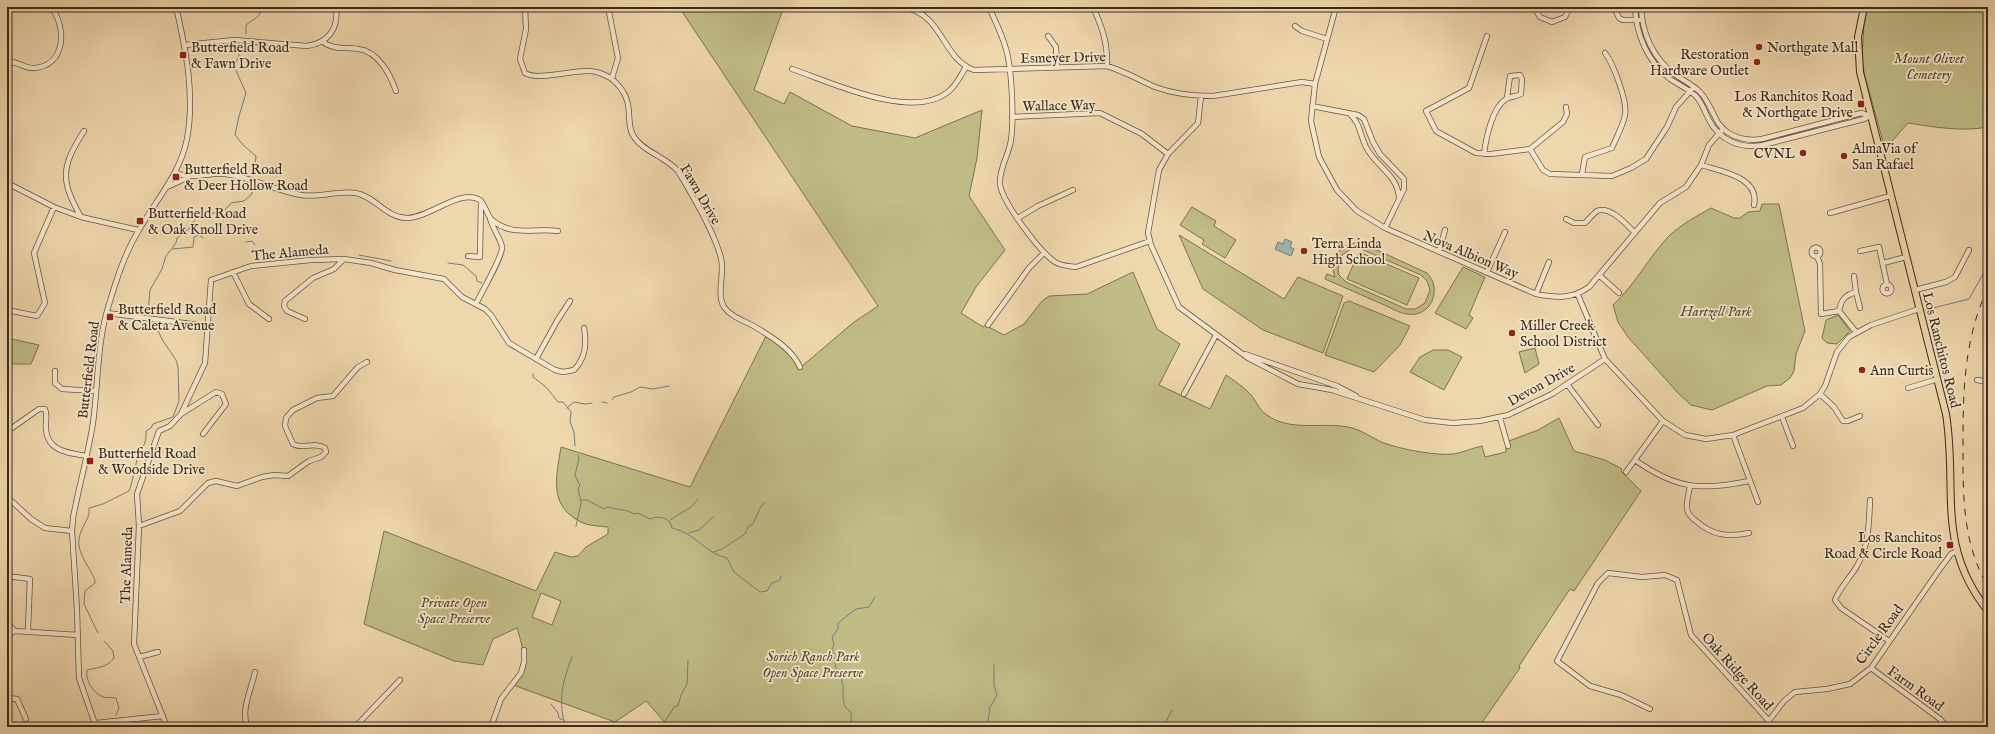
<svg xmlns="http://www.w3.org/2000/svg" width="1995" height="734" font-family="'IM FELL English',serif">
<rect width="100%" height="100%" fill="#efd7ad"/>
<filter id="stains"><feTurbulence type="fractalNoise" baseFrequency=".005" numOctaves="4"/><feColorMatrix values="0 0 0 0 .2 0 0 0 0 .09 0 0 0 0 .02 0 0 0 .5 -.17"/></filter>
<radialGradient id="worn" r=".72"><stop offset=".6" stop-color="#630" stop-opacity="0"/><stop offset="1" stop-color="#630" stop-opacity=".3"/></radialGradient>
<path fill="#c0bc85" stroke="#7c7450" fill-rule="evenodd" d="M679,7H774L782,12L754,90L784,104L790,92L852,126L915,138L982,110L977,158L969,196L1005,250L976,287L961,313L983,327L985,325L1004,335L1024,324L1042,301L1049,296L1087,294L1133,272L1157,329L1180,344L1159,385L1210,409L1226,375C1236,382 1244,387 1252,396C1257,403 1260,411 1267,415C1290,432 1321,422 1348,427C1361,429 1371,438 1384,443C1400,449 1436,456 1453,454C1462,453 1472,448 1482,446L1485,457L1506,452V442L1538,430L1559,418L1574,451L1605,460L1622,469L1621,471L1641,491L1574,591L1570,589L1519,666L1520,668L1479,727H669L646,701L615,722L513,685C527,664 524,650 517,628L493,639L483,665L454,661L364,624L384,531L536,591L555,552L571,557L578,556L586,547L608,534V527C600,526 590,526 583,523C548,507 556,478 561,447L690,487L766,336L795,356L801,367L854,322L878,306ZM541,593L561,601L552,625L532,617Z
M1869,7H1988V127C1962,132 1934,127 1908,123L1885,149L1864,73L1862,55L1864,25L1867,10Z
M1762,204H1779L1805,331L1796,354L1794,371L1790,378L1781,385L1767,386L1712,410L1691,405L1678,393L1628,337L1618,322L1613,305C1636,284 1649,256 1670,235C1682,224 1697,216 1711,208L1734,218H1740L1748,212L1760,211Z
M1192,207L1216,221L1214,226L1236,240L1225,258L1202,244L1204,240L1180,225Z
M1179,235L1284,299L1298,277L1343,296L1323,353L1263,330L1203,289Z
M1358,243L1366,245L1427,273C1443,289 1431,318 1407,314C1398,313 1390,307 1382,304C1363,296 1344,287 1325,279L1327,274L1335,277C1328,260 1339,243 1358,243ZM1361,249L1421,275L1427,281L1430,290L1425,303L1415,309H1406L1346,282L1339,275L1338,269L1341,256L1351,249Z
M1359,252L1419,278L1407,305L1347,279Z
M1463,267L1485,277L1469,315L1473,318L1466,329L1435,313Z
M1349,301L1410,326L1400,345L1374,372L1325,355L1344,303Z
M1838,315L1850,331L1837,344L1827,343L1822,338L1826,320Z
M7,338L39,345L31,364H7Z
M1535,348L1539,364L1525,373L1519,352Z
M1433,350H1448L1462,357L1444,390L1410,372L1420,357Z"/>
<path fill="#9db7b4" stroke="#757f77" d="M1285,239L1292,242L1290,247L1294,249L1291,256L1275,249L1278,242L1283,244Z"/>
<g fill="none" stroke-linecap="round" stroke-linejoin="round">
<path stroke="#757f77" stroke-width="1" d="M246,34V25C253,19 262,17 262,7
M243,44L239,46V56L234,66L246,93L239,116L235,135L244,146L256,156L254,175
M246,242L252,241L255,245
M173,249L193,247L194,237L199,235L203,238
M359,255L391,261
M448,263L463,265L476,276L477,281L482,283
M1925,310L1969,299L1988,265
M148,313L150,290L162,269L166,256L176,243L177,238L191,227L194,221L199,216L224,211L231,203L244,201L251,195L255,185
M533,374V377L546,387L558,402H563L571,412L570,422L574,432L575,446
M612,400L614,397L631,392L640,387L653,389L669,386
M602,402L607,403
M567,408L574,402L585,404L592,403
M581,500H587L604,509L607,507L628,511L635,514L638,513L650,519C659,515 671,518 672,528C696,533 704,553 727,558L734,572L760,592L767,591L772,583L780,580L781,576
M670,520L691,507L698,499
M576,526L581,503L578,488L580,486L575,475L579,458L578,455
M689,533L699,530L713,517
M713,552L722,549L745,534L748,527L753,524L760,508L765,502
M98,633L84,604L85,591L95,583V580C89,565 73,550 81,532C84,523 90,518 89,508L103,504L129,491C133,481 134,470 137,460C141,448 147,445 146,431L151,428L153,424L173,417L179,401L178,367L176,360L163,341L154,323
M104,641L113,651L114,658C106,668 99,667 87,670C85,680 93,693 103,697C107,698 111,697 116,698L119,708L116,715
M551,704L558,713L559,718L563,720
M112,727L113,725
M566,727C557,703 563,680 572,657
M661,727L675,706H678L681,695L687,684L688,660
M851,727V712L845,707L843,697V686L840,673L836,668L832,648L834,645L832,637L838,629V623L856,609L869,607L875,597
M985,727L988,722L990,707L997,695L994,685V665
M1163,727L1172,710"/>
<g stroke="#665740" stroke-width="6">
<path id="minor" d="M525,7L526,29L520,59L525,73C537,81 573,70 589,71C596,71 603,74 609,77C613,79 615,82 618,85C636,105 624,122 634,137C644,152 666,157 678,171C692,195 714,231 721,258C725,273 716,294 724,307C732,318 746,321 757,328C773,338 792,349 800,367
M608,7L618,58L612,78
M903,7C944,14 941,58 974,70L1107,66C1124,71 1139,80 1155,87C1174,94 1193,96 1213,96L1302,82L1315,84
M989,7C995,21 1002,34 1006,49C1012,69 1014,119 1011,140C1009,155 999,168 1000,184C1002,202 1040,252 1055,262C1061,266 1069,266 1076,267L1150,241
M1093,7C1102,27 1108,43 1107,66
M1336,7L1315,84L1311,121L1319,157L1337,190L1357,211L1385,228L1536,294C1557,298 1572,299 1589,287L1660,203L1686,187L1701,165L1709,145L1723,129
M1534,7L1540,17L1552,22L1565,17L1570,7
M1614,7L1619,18L1623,20H1639
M1635,7C1636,35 1648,62 1670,79C1679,85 1688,89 1696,96C1702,103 1705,112 1709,120C1720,141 1741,149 1763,145L1864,119L1870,116
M1641,7C1642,33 1653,58 1674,74C1683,80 1692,84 1700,92C1706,98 1710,107 1714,115C1722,135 1742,142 1762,139L1861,113L1870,116
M1295,26L1302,31L1327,39
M1048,36L1056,47L1057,67
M1487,36L1469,88L1426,111L1436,131L1476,153L1491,154L1530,149L1543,170L1550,174L1612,176L1631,168L1646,159L1667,127L1676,107L1694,87
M323,42C333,50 346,47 358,49C378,51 390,74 396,91
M185,45L234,40L307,46C328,43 339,29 336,7
M7,63C16,59 24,69 34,68C66,66 67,27 51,7
M792,69C831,82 911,121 948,92C956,86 961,75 966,67
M1201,96L1198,123L1168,154L1159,170L1148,233L1151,245L1179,307L1248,358L1298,384L1332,390L1425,420L1453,423L1480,421L1508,415L1552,394L1605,359
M1312,106L1358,115L1364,119L1373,142L1380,154L1404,179V189L1385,228
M1350,114C1361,125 1359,133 1366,147C1376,167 1397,174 1399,197
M1012,117L1100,113L1142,134L1168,154
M1530,149L1563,122L1567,114L1566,107
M1484,154C1486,138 1492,108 1506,99C1511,96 1516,97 1521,94L1522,79L1520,75L1510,76L1507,98
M1701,165C1720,171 1760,177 1754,205
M175,172C190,181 208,172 225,174C252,177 276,191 301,195C320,198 338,190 356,193C376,197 386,218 407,218C430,218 460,188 480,200C485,205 487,214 491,219C510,237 534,228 558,231
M1582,174L1585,157L1612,148C1616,138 1623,126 1625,115C1628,102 1613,63 1605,53
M7,181L11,185L54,207L81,217L138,230
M167,187L189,177
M1830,213L1890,196
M81,217C60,180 61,167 84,131
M1018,218L1038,206L1073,190
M1566,219L1574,223H1585C1588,220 1593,214 1597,211C1610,205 1627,225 1635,233
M1811.5 252a4.5 4.5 0 1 1 9 0a4.5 4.5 0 1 1-9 0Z
M1860,251L1879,247L1887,284
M1439,252L1445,230
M468,256L480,257L481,201
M1817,256L1820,264L1821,314L1839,311L1856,332
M1883,263L1906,257
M233,272L249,304L269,319
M1487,272L1505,232
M1600,276L1619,293
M1882.5 289a4.5 4.5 0 1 1 9 0a4.5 4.5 0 1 1-9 0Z
M1915,290L1946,282L1955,277L1969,250
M1856,292L1860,308
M1536,294L1549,262
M1578,295L1605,359L1663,421L1685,435L1706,439L1733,435L1803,408L1820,394L1825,386L1837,352L1849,337L1871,325L1919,309
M476,304C481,293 503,256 502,247C501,239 492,228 490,218
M7,310L37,316L45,303L34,253L54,207
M1839,311C1841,300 1845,295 1856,292L1854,276
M107,313L207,326
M305,319L287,311L284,306L285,301L313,278L334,269L344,259
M988,325L1029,268L1044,253
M1245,354L1337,386L1356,396
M536,359L557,321L570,301
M55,371V383L62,389L96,391
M1977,380L1988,382
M1567,384L1598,425
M1908,388L1938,379
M1184,394L1216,335
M1820,394L1834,407L1843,421H1848L1860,416
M181,414L216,392L222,394L226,404L203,434
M1782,417L1793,446
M1500,418L1508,446
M12,428L39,409H45C48,415 45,423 46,430C48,452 70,453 87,456
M1733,435L1758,502
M1635,460C1676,489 1701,491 1749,481
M1626,472L1663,421
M1690,486C1689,493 1686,502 1687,509C1688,514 1692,518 1696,521C1713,536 1728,537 1749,533
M7,497L31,519L45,528L72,531
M1870,500C1869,524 1869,545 1857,566C1850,578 1840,587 1835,600L1841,608L1889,641
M139,526L180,511L208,483L216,481L237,486L262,477L274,475L288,476L309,461L321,457L326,452L325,448C313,441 302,450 293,444L285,426L286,418L293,410L317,398L333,396L358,367L367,362
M7,576L30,579L28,630
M7,623L15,631L78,635
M7,635L15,631
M139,657L158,652
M1871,668L1940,719L1947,727
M7,698L17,699L26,719
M1650,709L1621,695L1590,686L1557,661L1598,583L1608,573L1642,577L1665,575L1677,580L1691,635L1769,721
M96,723L163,716
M96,727L79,678L77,610L72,531L73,518C79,486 88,455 93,423C98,386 97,347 107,311C115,284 124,254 139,230C156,200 180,174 187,139C195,95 186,50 176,7
M167,727L134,644L139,526L137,494L159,431L170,426L181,414L205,363L211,280L251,266L311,260L344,259L371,263L395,270L444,279L462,297L485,309L491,315L509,343L555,370L563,372L574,370C585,359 587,343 584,328
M247,727C241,708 251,691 255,672
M355,727L400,680
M491,727L501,699L521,673L524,662V650
M1764,727L1784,701L1795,692L1827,689L1850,684L1871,668L1937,573L1951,554L1957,551"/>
</g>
<g stroke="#392c1c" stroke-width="8">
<path id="major" d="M1864,7L1858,37L1860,72L1946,414C1958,488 1935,545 1988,611"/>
</g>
<use href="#minor" stroke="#f5e5ca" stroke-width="4.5"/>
<use href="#major" stroke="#efd7ad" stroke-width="6"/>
<path stroke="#392c1c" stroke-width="1" stroke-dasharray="7 7" stroke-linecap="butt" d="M1988,288C1964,338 1963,391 1963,445C1963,495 1962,542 1988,587"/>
</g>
<g fill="#8f2418" stroke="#f5e5ca" stroke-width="1.5">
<circle cx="1759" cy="47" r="4"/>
<rect x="179" y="51" width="8" height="8" rx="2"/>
<circle cx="1757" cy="62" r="4"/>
<rect x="1857" y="100" width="8" height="8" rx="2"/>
<circle cx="1803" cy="153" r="4"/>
<circle cx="1844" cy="156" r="4"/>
<rect x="172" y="173" width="8" height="8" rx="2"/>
<rect x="136" y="217" width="8" height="8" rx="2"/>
<circle cx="1304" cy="251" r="4"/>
<rect x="106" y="313" width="8" height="8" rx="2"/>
<circle cx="1512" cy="333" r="4"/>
<circle cx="1862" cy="370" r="4"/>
<rect x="86" y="457" width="8" height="8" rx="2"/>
<rect x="1946" y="541" width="8" height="8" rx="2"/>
</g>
<g text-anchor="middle" stroke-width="3.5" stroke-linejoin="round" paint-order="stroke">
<g font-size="14" fill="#392c1c" stroke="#f5e5ca" text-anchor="start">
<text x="191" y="52">Butterfield Road<tspan x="191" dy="16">&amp; Fawn Drive</tspan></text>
<text x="1767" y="52">Northgate Mall</text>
<text x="1749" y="59" text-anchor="end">Restoration<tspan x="1749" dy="16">Hardware Outlet</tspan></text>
<text x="1853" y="101" text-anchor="end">Los Ranchitos Road<tspan x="1853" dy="16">&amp; Northgate Drive</tspan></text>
<text x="1852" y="153">AlmaVia of<tspan x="1852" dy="16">San Rafael</tspan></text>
<text x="1795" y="158" text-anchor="end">CVNL</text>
<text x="184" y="174">Butterfield Road<tspan x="184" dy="16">&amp; Deer Hollow Road</tspan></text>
<text x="148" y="218">Butterfield Road<tspan x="148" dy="16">&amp; Oak Knoll Drive</tspan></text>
<text x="1312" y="248">Terra Linda<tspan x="1312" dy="16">High School</tspan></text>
<text x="118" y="314">Butterfield Road<tspan x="118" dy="16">&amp; Caleta Avenue</tspan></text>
<text x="1520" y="330">Miller Creek<tspan x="1520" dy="16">School District</tspan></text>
<text x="1870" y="375">Ann Curtis</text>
<text x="98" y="458">Butterfield Road<tspan x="98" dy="16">&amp; Woodside Drive</tspan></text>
<text x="1942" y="542" text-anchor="end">Los Ranchitos<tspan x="1942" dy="16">Road &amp; Circle Road</tspan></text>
</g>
<g font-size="14" fill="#392c1c" stroke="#f5e5ca">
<text transform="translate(1063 57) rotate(-1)" y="5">Esmeyer Drive</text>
<text transform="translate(1059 105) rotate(-1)" y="5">Wallace Way</text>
<text transform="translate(701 194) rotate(60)" y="5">Fawn Drive</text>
<text transform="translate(290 252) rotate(-5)" y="5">The Alameda</text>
<text transform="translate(1471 254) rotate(23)" y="5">Nova Albion Way</text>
<text transform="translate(1942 350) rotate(76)" y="5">Los Ranchitos Road</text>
<text transform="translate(88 370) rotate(-83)" y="5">Butterfield Road</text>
<text transform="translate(1541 384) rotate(-29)" y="5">Devon Drive</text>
<text transform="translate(126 565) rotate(-88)" y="5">The Alameda</text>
<text transform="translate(1879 634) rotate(-54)" y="5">Circle Road</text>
<text transform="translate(1738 671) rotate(48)" y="5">Oak Ridge Road</text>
<text transform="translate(1916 688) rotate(36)" y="5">Farm Road</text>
</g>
<g font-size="14" font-style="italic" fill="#544931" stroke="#f5e5ca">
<text x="1929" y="63">Mount Olivet<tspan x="1929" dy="16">Cemetery</tspan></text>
<text x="1716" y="316">Hartzell Park</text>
<text x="454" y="607">Private Open<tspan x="454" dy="16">Space Preserve</tspan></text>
<text x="813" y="661">Sorich Ranch Park<tspan x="813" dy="16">Open Space Preserve</tspan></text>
</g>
</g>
<rect width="1995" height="734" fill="none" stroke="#efd7ad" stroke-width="24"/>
<rect x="8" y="8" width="1979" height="718" fill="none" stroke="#392c1c" stroke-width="2"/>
<rect x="12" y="12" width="1971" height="710" fill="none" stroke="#392c1c"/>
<rect width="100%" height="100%" filter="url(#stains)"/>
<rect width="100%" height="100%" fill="url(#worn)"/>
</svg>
